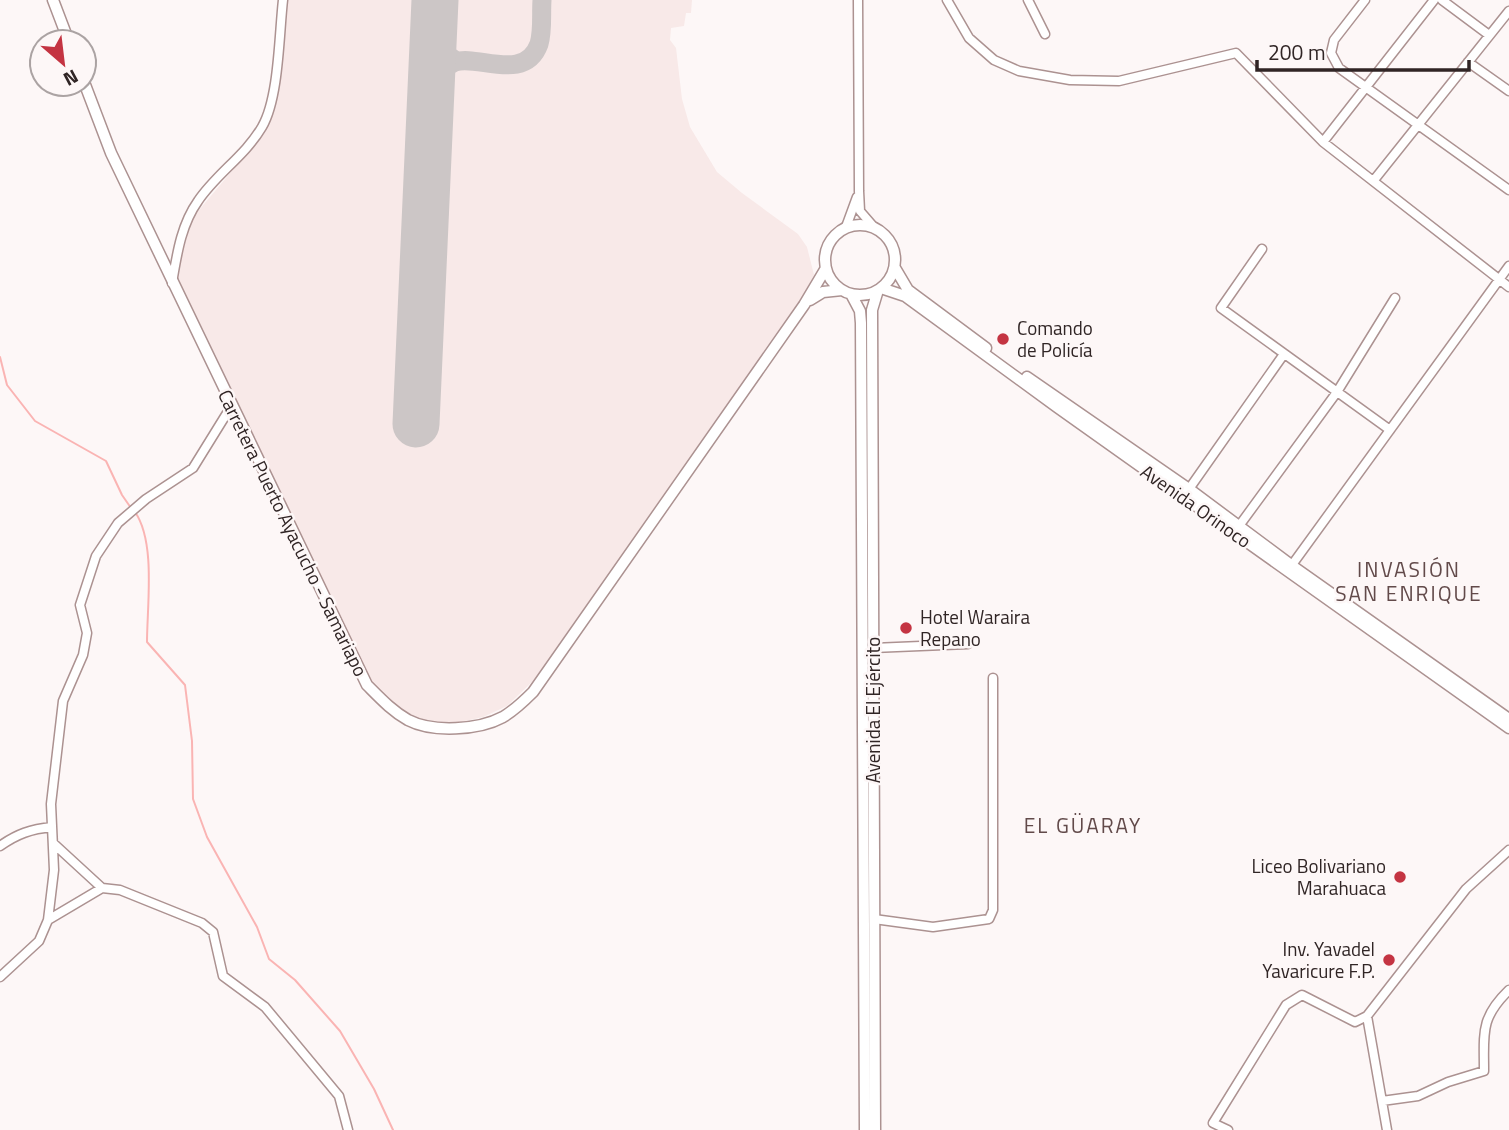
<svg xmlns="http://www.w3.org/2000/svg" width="1509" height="1130" font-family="'Titillium Web',sans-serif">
<rect width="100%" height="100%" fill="#fdf7f7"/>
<path fill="#f8e9e8" d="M287,0H692L691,13H686L684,26L671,28L670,40L676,48L682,99L690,127L717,172L742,193L798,234L807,247L814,275L798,305L534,680L507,706L483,717L456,723L430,722L405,714L386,700L368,677L177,281L182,246L194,216L247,153L268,123Z"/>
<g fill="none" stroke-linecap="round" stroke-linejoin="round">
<path stroke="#fab4b3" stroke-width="2" d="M0,357L7,385L35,421L106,461L122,495L131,508
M135,512C156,542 147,606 147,642L185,685L192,741L193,799L207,837L257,927L269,959L295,980L340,1031L374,1089L393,1130"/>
<path stroke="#ccc6c6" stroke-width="19" d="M433,35L442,51L456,61
M431,85C437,76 444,66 455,62C477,54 525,83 539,44C543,31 541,14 542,0"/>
<path stroke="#ccc6c6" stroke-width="47" d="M416,424L435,0"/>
<g stroke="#ac9291" stroke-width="11">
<path id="minor" d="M858,0L859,191L860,211L873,226
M947,0L969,38L994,60L1019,71L1070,80L1119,81L1236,53L1323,142L1509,287
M1028,0L1045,34
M1365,0L1334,40L1331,53L1339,68L1509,190
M1442,0L1489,35
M1468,62L1509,91
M1323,142L1434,0
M1374,180L1509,11
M846,227L857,197
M1262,249L1221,308L1390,430
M172,283C177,254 181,225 198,201C216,174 245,156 262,127C279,98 279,35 283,0
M1189,489L1284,354
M1239,526L1337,392L1395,298
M1289,569L1509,266
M873,648L968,644
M53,843L102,888
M0,846C17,834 31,829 52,827
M874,919L933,927L989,919L993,910V678
M48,920L102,888L120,890L202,923L213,932L223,976L265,1007L339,1096L348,1130
M0,977L39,941L48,920L54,870L51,804L63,701L83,655L87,633L80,605L96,556L118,523L146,499L193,468L232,405
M1382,1101L1418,1096L1448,1082L1484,1071C1484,1033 1480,1018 1509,990
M1228,1130L1213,1123L1286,1005L1302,995L1355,1022L1367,1016
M1387,1130L1367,1016L1466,889L1509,850"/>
</g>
<g stroke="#ac9291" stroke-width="13">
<path id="tertiary" d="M53,0L69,42
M84,82L111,153L367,685C380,698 392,711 408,720C433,733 479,730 503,717C515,710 524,701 533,692L804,305L826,268
M825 260a35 35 0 1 1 70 0a35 35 0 1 1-70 0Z
M895,268L908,290L986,348
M881,288L905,296L1057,407L1509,728
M851,294L860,311L861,323L865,1130
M810,300L823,292L842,290
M1027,377L1189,489L1291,565L1509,719
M875,1130L872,310L878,290"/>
</g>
<use href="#minor" stroke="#fff" stroke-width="8"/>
<use href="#tertiary" stroke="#fff" stroke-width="10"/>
</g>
<g fill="#c43442" stroke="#fdf7f7" stroke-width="2.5">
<circle cx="1003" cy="339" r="7"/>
<circle cx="906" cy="628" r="7"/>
<circle cx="1400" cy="877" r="7"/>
<circle cx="1389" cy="960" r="7"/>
</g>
<g text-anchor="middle" stroke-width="5" stroke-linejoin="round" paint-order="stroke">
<g font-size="19" fill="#302525" stroke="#fdf7f7" text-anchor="start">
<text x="1017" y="335">Comando<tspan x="1017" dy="22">de Policía</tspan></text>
<text x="920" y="624">Hotel Waraira<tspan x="920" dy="22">Repano</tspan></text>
<text x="1386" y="873" text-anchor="end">Liceo Bolivariano<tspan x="1386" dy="22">Marahuaca</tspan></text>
<text x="1375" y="956" text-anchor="end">Inv. Yavadel<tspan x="1375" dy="22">Yavaricure F.P.</tspan></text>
</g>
<g font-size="19" fill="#302525" stroke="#fdf7f7">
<text transform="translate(1196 506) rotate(35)" y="7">Avenida Orinoco</text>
<text transform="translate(293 533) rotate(64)" y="7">Carretera Puerto Ayacucho - Samariapo</text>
<text transform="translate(873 710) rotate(-90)" y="7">Avenida El Ejército</text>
</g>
<g font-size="21" letter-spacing="2" fill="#624a4a" stroke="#fdf7f7">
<text x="1409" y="577">INVASIÓN<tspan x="1409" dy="24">SAN ENRIQUE</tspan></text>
<text x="1083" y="833">EL GÜARAY</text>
</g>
</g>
<g transform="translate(63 63) rotate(152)"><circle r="33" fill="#fdf7f7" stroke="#aba3a3" stroke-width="2"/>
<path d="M0-5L12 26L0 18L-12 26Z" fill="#c43442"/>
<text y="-10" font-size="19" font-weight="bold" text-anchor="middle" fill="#302525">N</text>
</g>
<path d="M1257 60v10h212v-10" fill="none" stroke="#302525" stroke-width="3.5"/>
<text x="1268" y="60" font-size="21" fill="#302525" stroke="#fdf7f7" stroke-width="5" paint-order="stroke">200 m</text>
</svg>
